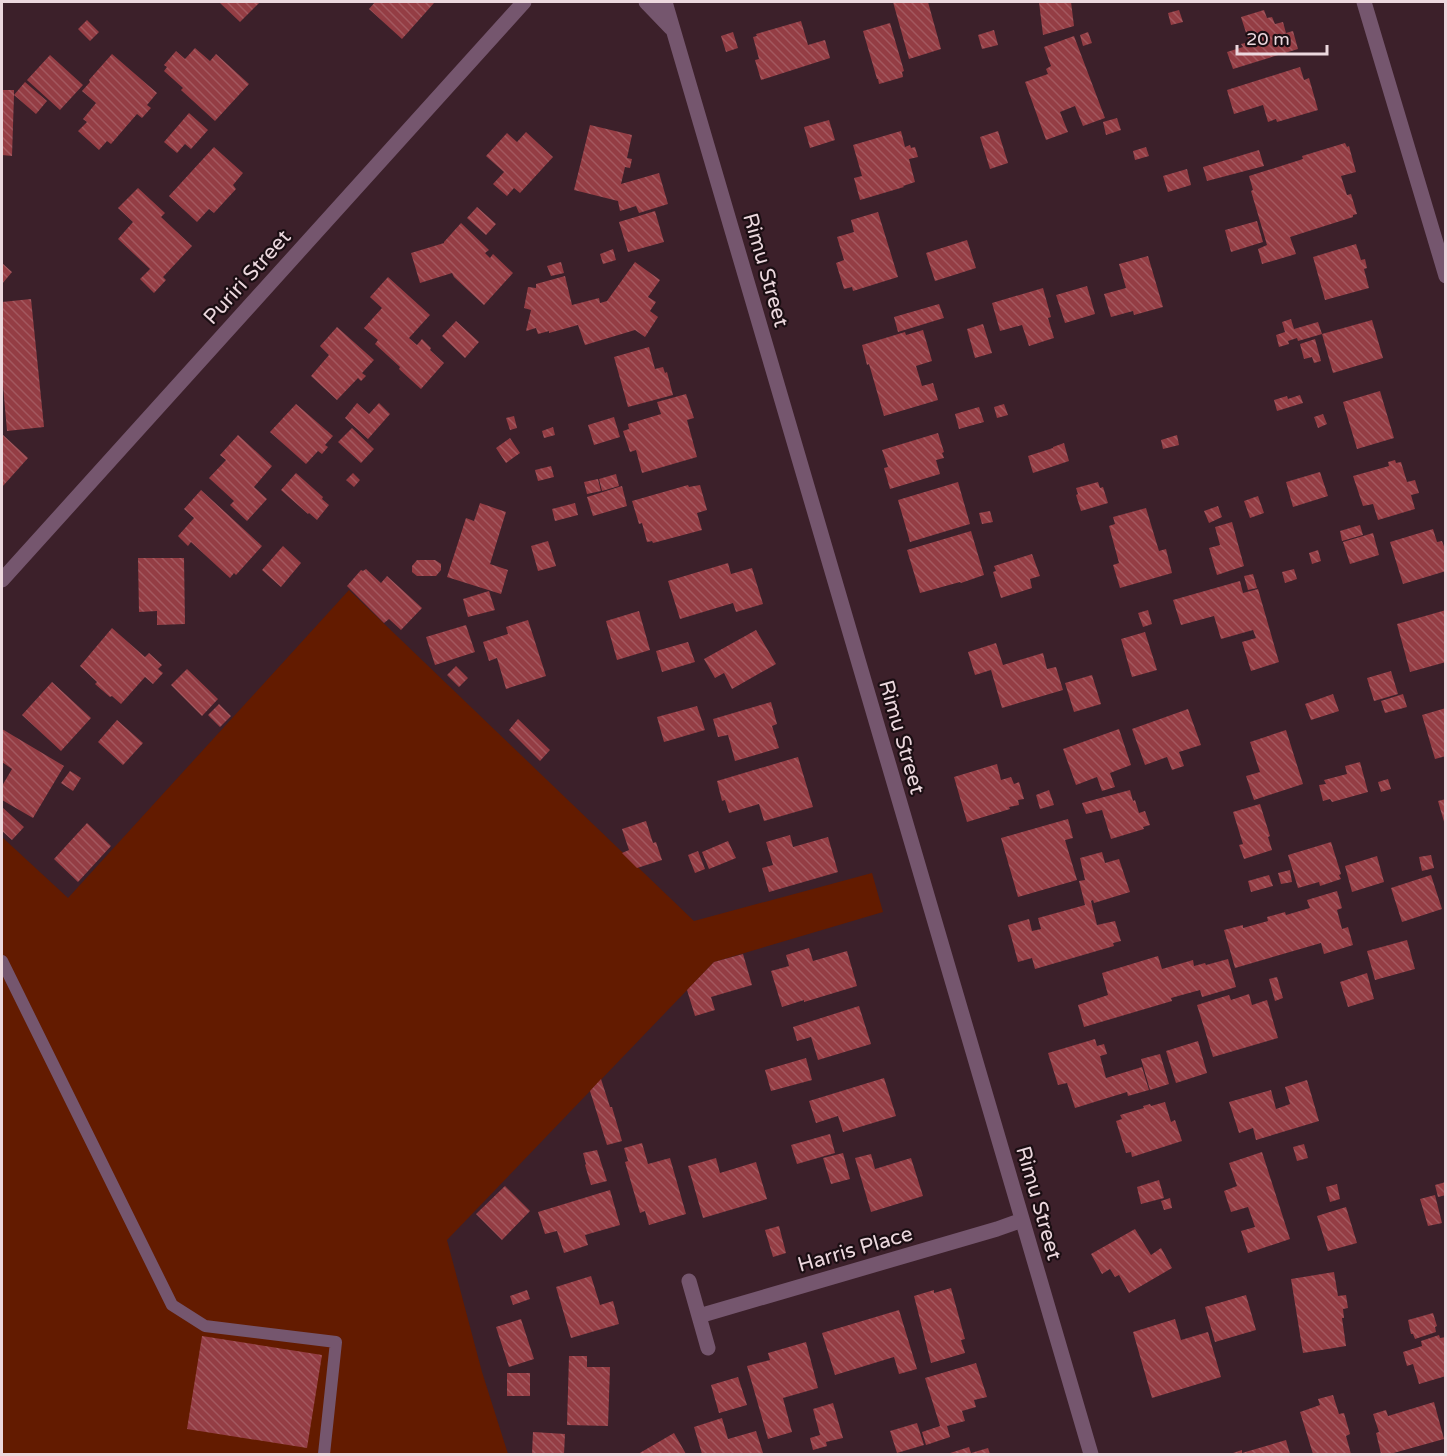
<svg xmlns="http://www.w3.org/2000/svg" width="1447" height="1456" font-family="'Varela Round',sans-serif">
<defs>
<pattern id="building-back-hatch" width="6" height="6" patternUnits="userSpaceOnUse" patternTransform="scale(1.5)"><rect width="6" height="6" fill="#943d44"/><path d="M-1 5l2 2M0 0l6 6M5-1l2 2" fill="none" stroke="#a3585f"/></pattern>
</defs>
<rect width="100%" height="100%" fill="#3c202a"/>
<path fill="#631b00" d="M349,590L694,921L872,873L883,912L714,962L447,1240L482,1372L508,1454H2V837L68,898Z"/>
<path fill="url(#building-back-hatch)" d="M219,2H260L240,22Z
M375,2H432L434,3L402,39L369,9Z
M893,2H928L941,49L909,59Z
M1039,2H1071L1074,26L1043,35Z
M1179,10L1183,22L1171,25L1168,13Z
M1264,10L1267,18L1272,17L1275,24L1283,22L1286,33L1293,31L1298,49L1233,69L1227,52L1243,47L1241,44L1249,42L1241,17Z
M87,20L99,32L90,41L78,29Z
M801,21L808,45L825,40L830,58L761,80L755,60L759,59L753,37L757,36L756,34Z
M890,23L904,71L902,72L903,77L879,84L878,79H877L863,31Z
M994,30L998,45L982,49L978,35Z
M733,32L738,48L726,52L721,36Z
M1088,32L1092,43L1083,46L1080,35Z
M1074,36L1105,118L1083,126L1075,106L1060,112L1068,132L1046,140L1025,82L1048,74L1046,69L1051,66L1044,47Z
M195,48L210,61L216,54L249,84L215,121L181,90L183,88L164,71L167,67L164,65L176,51L185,59Z
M112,54L157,93L147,105L151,108L142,118L137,114L111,144L107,141L99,150L78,131L87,122L83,119L96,103L82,91L90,82L89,80Z
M50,55L83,85L60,110L27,80Z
M1300,67L1304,80L1309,78L1318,110L1277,122L1276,119L1268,122L1263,105L1234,114L1227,90Z
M25,82L47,101L36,114L14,95L12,156L2,155V90H14V95Z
M189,113L208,130L191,149L185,144L177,153L164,142Z
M1117,118L1121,130L1106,135L1103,122Z
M829,120L835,140L810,148L804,127Z
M590,125L632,135L627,158L632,159L630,168L625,167L621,184L659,173L668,204L639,213L636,206L620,211L618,201L574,190Z
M901,131L905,147L910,145L911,148L915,147L918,157L909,159L915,182L903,186L904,187L860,200L854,178L862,176L853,145Z
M998,131L1008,163L990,169L980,137Z
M526,132L553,157L520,193L514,188L507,196L493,184L504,172L486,156L507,133L517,142Z
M1345,143L1347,147L1349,146L1356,172L1341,176L1347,195L1351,194L1357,214L1353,215V217L1290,237L1296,254L1262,264L1258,249L1267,245L1251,191L1253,190L1249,176L1303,159L1302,156Z
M214,147L243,173L233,185L236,189L214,213L209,209L197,222L169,196Z
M1146,147L1149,156L1135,160L1133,151Z
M1259,150L1264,166L1207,181L1203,167Z
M1187,169L1191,185L1168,192L1163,176Z
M138,188L165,213L161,217L192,246L163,277L166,280L154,293L140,279L150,269L118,239L133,222L118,208Z
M477,207L496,224L486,235L467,218Z
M655,211L664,242L628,252L619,222Z
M878,212L898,277L853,291L852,287L844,289L836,263L844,260L837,237L854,232L851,220Z
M1257,221L1263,242L1231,252L1225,230Z
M461,223L489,250L485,253L490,258L493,254L513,273L484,305L454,277L452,273L420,283L411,253L444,243V242Z
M967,240L976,268L935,281L926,253Z
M1356,244L1361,260L1365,259L1367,268L1364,269L1369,288L1325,300L1313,257Z
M613,249L616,260L603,264L600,254Z
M1148,256L1163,307L1134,315L1133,311L1111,317L1104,294L1126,288L1119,264Z
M561,262L564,273L551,276L547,266Z
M635,262L660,280L648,297L656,302L650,311L658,317L645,337L635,330L585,345L578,325L549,333V331L538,334L536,328L526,331L531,310L524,308L528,287L536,288V284L565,276L572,305L599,298L600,303L607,301Z
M2,263L12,272L2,284Z
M388,277L430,315L409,338L417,345L422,339L431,348L430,350L444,363L421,389L399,369L400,367L375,344L378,340L364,328L382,308L370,297Z
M1087,286L1095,314L1065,323L1056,295Z
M1043,288L1051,317L1048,318L1054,338L1029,346L1022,325L1000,331L992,303Z
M31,299L44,427L7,431L2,374V302Z
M939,304L944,318L898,332L894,317Z
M1291,319L1294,329L1318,322L1322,334L1372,320L1383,358L1333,373L1322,334L1298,341L1297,338L1288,341L1289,344L1279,347L1276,335L1285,332L1282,322Z
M456,321L479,342L465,358L442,336Z
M983,324L992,353L975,358L967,329Z
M337,327L374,360L362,373L366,376L361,381L358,378L337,400L311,376L329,355L320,346Z
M923,330L932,361L916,366L922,386L933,383L938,400L884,416L869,364L867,365L862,345L905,332L906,335Z
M1315,339L1321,361L1314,363L1312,357L1304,359L1300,344Z
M649,347L655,369L663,367L665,373L667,372L673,395L628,407L614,357Z
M1380,391L1394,438L1357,449L1343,402Z
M686,394L694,418L687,420L697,457L642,473L636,450L630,452L623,431L629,429L628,424L661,414L657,402Z
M1300,395L1303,403L1277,411L1274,400L1287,396L1288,399Z
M357,403L369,414L379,403L390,414L368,439L345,418Z
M296,404L333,436L325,445L328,447L322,454L318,451L306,464L270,432Z
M1004,404L1008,415L997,418L994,407Z
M979,407L984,422L959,429L955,414Z
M1323,414L1327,424L1318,428L1314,417Z
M514,416L517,428L510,430L506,418Z
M614,417L620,437L594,445L588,425Z
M553,427L555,435L544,438L542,431Z
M352,428L374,449L361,463L338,442Z
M938,433L944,452L942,453L944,458L936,460L940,474L890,489L884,468L888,467L882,450Z
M2,434L28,458L2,487Z
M238,435L272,466L254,487L267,499L247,521L230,505L234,501L209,478L226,460L220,455Z
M1177,435L1179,445L1163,449L1161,440Z
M510,438L520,453L506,463L496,448Z
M1064,443L1069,461L1033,473L1028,456L1053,448V447Z
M1395,460L1396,463L1401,462L1407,482L1415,480L1419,493L1411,495L1415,509L1378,520L1373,504L1363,506L1353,476L1389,466L1388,462Z
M551,466L554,477L538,481L535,470Z
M1320,472L1328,496L1293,507L1286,482Z
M296,473L323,497L322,499L329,505L317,520L309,513L308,514L281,490Z
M353,473L360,480L354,487L346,480Z
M616,474L619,486L602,491L599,479Z
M598,479L601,491L587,494L584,482Z
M958,482L970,524L910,542L898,500Z
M1098,482L1100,488L1103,487L1108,503L1081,511L1076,495L1078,494L1076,488Z
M688,485L689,487L700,485L707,510L697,513L702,530L653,543L652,541L647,542L642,523L639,524L632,501Z
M622,486L627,506L593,516L587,497Z
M201,490L262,546L236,575L234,573L230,578L191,542L188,546L178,536L194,518L184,509Z
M1258,496L1264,513L1250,518L1244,501Z
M480,503L506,512L490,564L508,570L501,594L447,577L466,518L474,521Z
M575,503L578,515L555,521L552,509Z
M1218,506L1222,517L1209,523L1204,511Z
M1146,508L1159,551L1166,549L1172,573L1120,588L1113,565L1119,563L1109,526L1115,524L1113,517Z
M990,511L993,522L982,524L979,513Z
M1232,522L1244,566L1217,575L1209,548L1220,545L1215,527Z
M1360,525L1363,535L1342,541L1340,531Z
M1433,529L1437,542L1442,541L1446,552V571L1403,584L1390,542Z
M971,531L984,575L961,583L960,582L920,593L907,550Z
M1373,533L1379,555L1350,564L1343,542Z
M548,541L556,566L538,571L531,546Z
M283,546L301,563L281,587L262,570Z
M1318,550L1321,561L1312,564L1309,553Z
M1032,554L1040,576L1030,579L1032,588L1001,598L993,572L996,571L994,566Z
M138,558H184L185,624L157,625V611L139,612Z
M417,560H435L441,564V570L436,576H417L412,572V566Z
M728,563L731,574L752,568L763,604L736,612L733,603L680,619L668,581Z
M366,569L381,583L387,576L422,608L401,630L389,619L384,623L347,586L361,570L363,571Z
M1294,569L1297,579L1285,583L1282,572Z
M1253,574L1257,588L1248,590L1244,576Z
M1240,581L1243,593L1258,589L1279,662L1251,671L1242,642L1256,638L1253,630L1221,639L1214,616L1181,625L1173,600Z
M489,591L495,610L468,617L463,599Z
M1148,610L1152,624L1143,627L1138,613Z
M1446,610V662L1410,672L1397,624Z
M639,611L650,650L617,660L606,621Z
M528,620L546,676L506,689L497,658L489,661L483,642L508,634L506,627Z
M466,625L475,652L435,665L426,637Z
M112,628L145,657L149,653L162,665L158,669L163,673L153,684L145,677L121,704L112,696L110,697L95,684L97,682L80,666Z
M756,630L776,664L732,689L724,673L715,678L704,659Z
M1145,632L1157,670L1132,677L1121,639Z
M688,642L695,662L662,672L656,651Z
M996,643L1003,665L1043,653L1047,669L1056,667L1063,690L1002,708L991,670L975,675L968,652Z
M456,666L468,678L459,687L447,675Z
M187,669L218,699L202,716L171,685Z
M1391,671L1398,694L1374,701L1367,678Z
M1092,675L1101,704L1074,712L1065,683Z
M52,682L91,718L61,751L22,715Z
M1333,694L1339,711L1311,720L1305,704Z
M1403,694L1407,707L1385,713L1381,701Z
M771,702L777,724L772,726L779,748L735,761L728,735L718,737L713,719Z
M219,704L231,716L220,727L208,715Z
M697,706L705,730L664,742L657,717Z
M1446,708V756L1435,759L1422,715Z
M1188,709L1201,745L1179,752L1184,766L1172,770L1167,757L1145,765L1132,729Z
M518,719L550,750L540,761L509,730Z
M117,720L143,743L123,765L98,742Z
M2,729L64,766L33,818L2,800V786L12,769L2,762Z
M1119,729L1131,765L1110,773L1115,787L1102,791L1097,777L1076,785L1063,749Z
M1286,730L1303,784L1254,800L1246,776L1260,772L1250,742Z
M798,757L813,807L764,821L759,804L729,813L725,800L722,801L717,781Z
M1360,762L1368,792L1332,802L1330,799L1323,801L1319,785L1326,784L1324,780L1347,774L1345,766Z
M997,764L1001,780L1011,777L1014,784L1019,782L1024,799L1018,800L1019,805L1009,807L1010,809L967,822L954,777Z
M70,771L81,778L73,791L61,783Z
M1388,779L1391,789L1381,792L1378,782Z
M1049,790L1054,805L1040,809L1036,795Z
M1130,790L1133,801L1135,800L1139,813L1145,811L1150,825L1143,827L1144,829L1111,839L1102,810L1086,814L1082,803Z
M1446,799V825H1445L1438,801Z
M1260,804L1270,836L1268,837L1272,850L1244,859L1239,845L1243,844L1233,812Z
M2,807L24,827L12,840L2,831Z
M1068,819L1073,838L1065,840L1077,880L1018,897L1001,838Z
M646,821L653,843L656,842L662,860L637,868L622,853L629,850L622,829Z
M87,823L111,846L78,882L54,859Z
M790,835L793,847L828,837L838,872L769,892L762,868L773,865L766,842Z
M728,841L736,858L709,869L702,852Z
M1331,842L1341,874L1339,875L1341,879L1320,886L1319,882L1298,888L1288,855Z
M698,851L705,869L695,873L688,855Z
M1102,852L1105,863L1119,859L1130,892L1094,903L1093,900L1091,901L1097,925L1115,921L1121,941L1113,943L1114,946L1035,969L1032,958L1018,962L1008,925L1029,919L1032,931L1041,929L1038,918L1085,905L1079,881L1085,880L1080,858Z
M1431,855L1434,868L1422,871L1419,857Z
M1377,856L1384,882L1352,892L1345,866Z
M1290,870L1292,882L1281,884L1278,873Z
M1269,875L1273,886L1251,892L1248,881Z
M1431,875L1442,909L1402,922L1391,888Z
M1337,891L1342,908L1337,910L1342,929L1348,927L1353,945L1324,954L1321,943L1235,968L1224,930L1243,925V928L1268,921L1267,917L1285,912L1286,915L1310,908L1307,900Z
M1407,940L1415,969L1375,980L1367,951Z
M809,948L813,961L847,951L857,986L804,1002V1000L782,1007L771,971L789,966L786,955Z
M743,954L752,985L711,997L715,1010L695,1016L687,990L714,962Z
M1158,956L1162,969L1193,960L1194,966L1205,963L1206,965L1228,959L1236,987L1202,997L1200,990L1171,998L1172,1001L1084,1027L1078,1005L1108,995L1102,973Z
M1367,973L1374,999L1348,1007L1340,982Z
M1277,977L1283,998L1275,1001L1269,979Z
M1249,994L1252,1005L1267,1000L1278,1038L1213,1057L1197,1005L1229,995L1231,1000Z
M859,1006L871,1044L818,1060L811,1037L797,1041L793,1027Z
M1095,1039L1097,1046L1104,1044L1107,1054L1100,1056L1106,1078L1142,1067L1149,1090L1128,1096L1127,1092L1075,1108L1067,1083L1058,1085L1048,1053Z
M1198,1041L1207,1073L1176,1083L1166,1051Z
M1160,1054L1169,1084L1150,1090L1141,1059Z
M806,1058L812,1080L771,1091L765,1070Z
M884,1078L896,1116L843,1132L838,1116L816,1123L809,1101Z
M601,1079L610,1107H612L622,1141L607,1145L590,1091Z
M1307,1080L1319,1121L1256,1140L1253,1128L1239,1133L1229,1102L1271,1090L1276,1109L1290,1104L1285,1087Z
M1165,1102L1171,1122L1175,1120L1182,1141L1132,1157L1131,1152L1126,1153L1116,1121L1122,1119L1120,1115L1144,1108L1143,1106L1150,1104L1151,1106Z
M830,1134L835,1153L797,1164L791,1145Z
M642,1143L648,1164L670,1158L686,1214L649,1225L645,1211L640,1213L625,1162L628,1161L624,1148Z
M1304,1144L1308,1158L1297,1161L1293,1147Z
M597,1150L607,1181L591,1185L585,1165L586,1164L583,1153Z
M1262,1152L1290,1239L1248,1253L1241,1231L1255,1227L1248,1207L1231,1212L1224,1191L1237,1186L1229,1163Z
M843,1153L850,1179L831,1184L823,1158Z
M871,1154L875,1169L911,1158L923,1196L871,1212L855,1158Z
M716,1158L720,1173L756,1162L767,1199L703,1218L688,1166Z
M1159,1180L1164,1198L1141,1204L1137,1187Z
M1446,1182V1195L1438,1197L1435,1185Z
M1337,1184L1340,1199L1330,1202L1326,1187Z
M505,1186L530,1211L502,1240L476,1214Z
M610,1190L620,1225L585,1235L588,1245L564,1253L557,1231L545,1234L538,1212Z
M1435,1195L1442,1223L1428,1226L1420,1199Z
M1170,1198L1172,1208L1164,1210L1161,1201Z
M1346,1207L1357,1243L1328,1251L1317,1216Z
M779,1226L786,1253L773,1257L765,1230Z
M1135,1229L1151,1255L1161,1248L1172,1268L1129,1293L1119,1275L1115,1277L1110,1269L1102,1274L1091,1254Z
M1334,1272L1338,1296L1346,1295L1348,1308L1343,1309L1344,1318H1342L1346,1346L1303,1353L1291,1279Z
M591,1276L600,1305L613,1301L619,1324L571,1338L556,1287Z
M951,1288L965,1339L961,1340L965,1353L931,1363L914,1296L934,1290V1293Z
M527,1290L530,1299L513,1305L510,1296Z
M1246,1295L1256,1330L1215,1342L1205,1307Z
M899,1310L917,1369L899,1374L894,1357L835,1375L822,1333Z
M1433,1313L1437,1326L1435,1327L1436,1332L1415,1339L1413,1334H1411L1408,1320Z
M521,1319L534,1359L509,1367L496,1327Z
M1175,1319L1181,1340L1208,1332L1221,1377L1152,1398L1133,1332Z
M1439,1335L1440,1338L1446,1337V1376L1419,1384L1413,1364L1407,1366L1403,1352L1422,1346L1421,1341Z
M202,1336L322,1355L307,1448L187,1429Z
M806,1342L818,1388L783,1398L792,1432L768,1439L747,1366L770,1360L768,1353Z
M569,1356H587V1367H610L608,1426L567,1425Z
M976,1363L987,1397L974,1400L976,1407L962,1411L965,1421L947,1426L950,1437L926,1445L922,1432L940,1426L925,1378Z
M507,1373H530V1396H507Z
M738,1377L747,1405L719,1413L711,1385Z
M1333,1395L1339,1414L1344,1413L1350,1434L1346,1436L1351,1454H1313L1300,1412L1320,1405L1318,1399Z
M1434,1402L1444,1439L1390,1454H1381L1376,1433L1379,1432L1373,1414L1386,1410L1388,1416Z
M833,1403L843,1438L826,1442L827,1446L813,1450L810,1438L820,1435L813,1409Z
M722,1418L728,1439L756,1431L763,1453L762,1454H702L694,1427Z
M917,1423L924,1445L897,1453L890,1431Z
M533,1432L565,1434L564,1454H532Z
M674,1433L686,1454H638Z
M1286,1440L1290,1454H1230L1242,1450V1453Z
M969,1447L971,1453L988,1448L990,1454H947Z"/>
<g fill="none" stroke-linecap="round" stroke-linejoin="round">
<path stroke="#75566e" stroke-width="12" d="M2,961L172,1305L205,1326L336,1342L324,1454"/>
<path stroke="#75566e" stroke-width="15" d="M646,2L671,28
M665,2L1091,1454
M1364,2L1446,276
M2,580L524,2
M689,1281L708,1348
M699,1316L997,1229L1022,1220"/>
</g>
<g text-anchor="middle" stroke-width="4.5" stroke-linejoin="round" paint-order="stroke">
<g font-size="21" fill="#ecd8de" stroke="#1b0e13">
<text transform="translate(766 270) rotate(74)" y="7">Rimu Street</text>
<text transform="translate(247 277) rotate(-48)" y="7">Puriri Street</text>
<text transform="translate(902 737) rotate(74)" y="7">Rimu Street</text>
<text transform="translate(1039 1203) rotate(74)" y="7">Rimu Street</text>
<text transform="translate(855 1249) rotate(-16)" y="7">Harris Place</text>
</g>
</g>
<rect width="1447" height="1456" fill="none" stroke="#ecd8de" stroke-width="6"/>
<path d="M1237 45v9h90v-9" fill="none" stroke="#ecd8de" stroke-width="3"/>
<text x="1246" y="45" font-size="18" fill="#ecd8de" stroke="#1b0e13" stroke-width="4.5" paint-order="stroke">20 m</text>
</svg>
